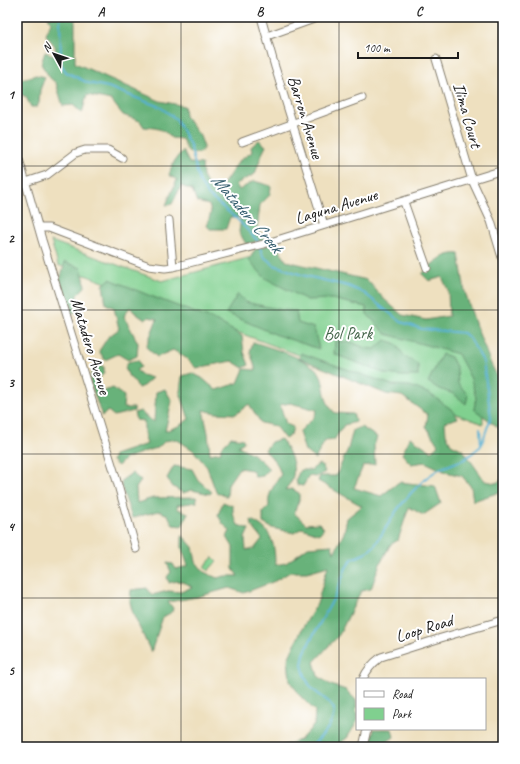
<svg xmlns="http://www.w3.org/2000/svg" width="520" height="764" font-family="Caveat,sans-serif">
<rect width="100%" height="100%" fill="#fff"/>
<filter id="ink" filterUnits="userSpaceOnUse"><feTurbulence type="fractalNoise" baseFrequency=".025" numOctaves="2"/><feDisplacementMap in="SourceGraphic" scale="8" xChannelSelector="R" yChannelSelector="G"/><feConvolveMatrix kernelMatrix="1 2 1 2 8 2 1 2 1" color-interpolation-filters="sRGB"/></filter>
<filter id="wash" filterUnits="userSpaceOnUse"><feTurbulence type="fractalNoise" baseFrequency=".012" numOctaves="4" result="noise"/><feDisplacementMap in="SourceGraphic" scale="16" xChannelSelector="R" yChannelSelector="G"/><feGaussianBlur stdDeviation="0.9" result="paint"/><feColorMatrix in="noise" values="0 0 0 0 0 0 0 0 0 0 0 0 0 0 0 0 0 1.4 0 .05"/><feComposite in="paint" operator="in"/></filter>
<g filter="url(#wash)">
<rect width="100%" height="100%" fill="#eee0bf"/>
<path fill="#80d08f" stroke="#4e7656" d="M51,241L162,281L259,255L364,297L456,343L482,389L483,424L58,265Z
M213,557L217,561L208,571L204,567Z"/>
<path fill="#68b27a" stroke="#42674b" d="M48,17H75V63L160,101L184,106L185,116L200,136L204,147L200,153H190L186,148L182,139L171,138C163,128 156,128 144,127L140,121L123,115L111,100L87,95L82,113L73,105L63,106L56,83L50,78L41,64L45,52L56,56L55,46L46,35L51,22Z
M36,75L45,77L40,90L39,103L37,107H31L26,97L17,92V79L26,78Z
M259,140L266,146L261,156L255,174L236,184L239,190L254,181L271,186L270,195L260,205L257,229L267,239L246,244L239,232L241,217H230L226,229H210L207,226L211,212L209,205L197,202L192,190L181,186L172,204L166,205L177,180L169,175C173,164 174,159 183,151L189,163L202,164L203,177L211,190L218,192L239,161L252,152L251,147Z
M276,243L286,261L367,280L384,299L402,315L426,320L449,316L448,290L442,277L429,281L422,274C432,264 444,252 459,254L465,292L476,326L491,364L502,386L500,410L503,412V431L474,409L476,398L471,379L458,354L386,334L367,314L366,307L332,299L307,300L265,278L249,260L256,248Z
M65,262L81,268L84,278L85,287L77,295L76,311L70,316L66,304L60,280Z
M110,279L148,295L217,321L242,336L244,352L249,365L243,368L232,361L196,368L186,358L173,350L157,357L146,347L157,319L149,317L145,320L135,313L130,307L124,316L138,343L137,356L128,360L118,354L105,360L99,351L108,337L119,329L114,308L106,304L103,285Z
M238,294L245,302L282,310L296,311L298,323L314,328L319,349L277,335L226,313Z
M385,340L395,343L405,357L418,364V376H402L386,374L334,354L335,341L351,342L365,348L375,349Z
M253,342C269,347 315,360 321,376C326,391 323,401 335,413L353,414L356,422L344,425L334,440L325,441L315,459L305,451L299,432L314,417L317,410L290,403L280,405L286,424L293,427L291,435L285,439L275,426L261,423L249,404L236,414L216,413L203,410L208,433L210,454L221,452V447L231,437L243,439L244,442L238,446C249,451 261,459 269,469L263,476L255,477L252,470L239,468L228,484L227,497L216,492L207,467L193,450L176,439L165,441L158,448L149,450L125,459L118,466L112,461L114,455L147,444L144,433V421L136,420L134,413L141,411L144,415L154,422L156,392L165,389L172,401L165,431L179,426L189,419L180,392L182,376L192,373L202,378L216,390L238,383L244,369L256,370L250,351Z
M301,353L392,385L410,386L430,394L451,409L458,418L445,422L446,434L451,444L463,450L485,481L496,483L503,479V491L473,501L471,487L462,476L446,472L425,462L411,464L402,454L410,437L431,451L438,445L426,426L428,415L402,396L386,394L299,358Z
M442,354L451,357L457,369L458,384L468,395L466,404L454,394L439,389L428,382Z
M138,360L141,367L136,370L142,375L152,378L143,386L138,388L135,382L129,377L125,368L128,362Z
M96,363L104,367V373L97,381L101,392L113,388L124,396L123,408H134V411L114,416L108,411L102,416L90,382L91,374Z
M361,427L377,437L374,446L375,464L363,466L354,488L381,496L399,482L435,486L441,503L423,515L409,507L398,540L390,545L379,566L371,589L361,591L339,635L314,662L318,676L331,685L346,690L356,700L357,722L347,738L334,747H280L300,740L314,725L315,711L302,698L290,681L288,659L302,629L317,604L328,566L307,572H290L275,581L244,593L229,588L197,597L168,602L173,608L172,612L163,617L151,652L133,614L130,602L131,590L147,588L152,595L168,591L181,592L192,587C184,581 178,580 169,583L167,577L171,572L167,563L173,564L176,569L188,566L182,548V535L193,547L196,562L204,572L217,578L225,576H238L233,569V547L227,537L230,531L223,524L218,515L223,502L233,506V514L238,525L249,529L245,538L246,550L254,549L262,539L252,526L251,520C272,529 275,544 275,565L286,563L308,547L332,545L334,553L344,533L347,518L362,506L318,481L320,476H336L348,449L353,430Z
M281,439C289,450 297,466 292,479C291,483 287,487 285,490L292,489L299,493V500L294,513L306,524L319,523L324,528L319,534L302,528L294,533L272,528L263,523V512L269,506C267,493 275,485 281,474L277,464L265,450L271,442Z
M319,464L323,467L325,472L316,477L309,476L303,486L297,485L296,479L300,470H311Z
M174,466L192,469L198,480L212,492L210,494L192,490L183,493L173,487L167,478Z
M132,473L141,481L136,488L137,503L153,498L196,497L197,502L177,505L178,509L188,513L186,518L182,526L173,525L168,515L159,511L132,518L121,486L122,480Z
M374,729H392L394,737L379,747H374L371,743Z"/>
<g fill="none" stroke-linecap="round" stroke-linejoin="round">
<path stroke="#56b1d4" stroke-width="2" d="M60,17L61,64L66,72L88,83L108,87L160,107L176,119L190,145L199,180L202,186L209,196L236,218L257,240L258,244
M260,248L263,256L274,265L302,275L348,286L364,293L401,322L422,329L464,333L470,339L483,361L491,417L481,446L465,459L439,469L426,478L411,493L397,510L375,545L366,553L352,559L346,568L335,596L310,641L304,654L302,665L306,679L312,689L329,702L334,709C334,726 322,735 311,747
M480,429L481,445"/>
</g>
</g>
<g filter="url(#ink)">
<g fill="none" stroke-linecap="round" stroke-linejoin="round">
<g stroke="#857e6e" stroke-width="9">
<path id="minor" d="M261,17L275,67L324,225
M502,17L503,20
M267,36L314,19L315,17
M436,59L472,180L491,221L503,261
M242,142L362,98
M17,152L42,240L114,471L136,549
M17,179L26,182L47,175L76,153L85,150H108L122,158
M404,202L427,268
M169,220L173,267
M39,228H49L149,266L165,268L173,267L264,244L503,170
M363,679C367,669 373,663 381,657L441,638L503,620
M363,747L367,729"/>
</g>
<use href="#minor" stroke="#fff" stroke-width="7"/>
</g>
</g>
<path fill="none" stroke="#1c1c1c" stroke-width="1" stroke-opacity="0.55" d="M181,17V747M339,17V747M17,166H503M17,310H503M17,454H503M17,598H503"/>
<g text-anchor="middle" stroke-width="4" stroke-linejoin="round" paint-order="stroke">
<g font-size="17" fill="#1c1c1c" stroke="#fff">
<text transform="translate(468 115) rotate(74)" y="6">Ilima Court</text>
<text transform="translate(306 117) rotate(73)" y="6">Barron Avenue</text>
<text transform="translate(336 206) rotate(-17)" y="6">Laguna Avenue</text>
<text transform="translate(91 346) rotate(73)" y="6">Matadero Avenue</text>
<text transform="translate(424 628) rotate(-17)" y="6">Loop Road</text>
</g>
<g font-size="17" fill="#44644a" stroke="#fff">
<text x="348" y="339">Bol Park</text>
</g>
<g font-size="18" font-style="italic" fill="#365f6f" stroke="#fff">
<text transform="translate(247 213) rotate(49)" y="6">Matadero Creek</text>
</g>
</g>
<rect width="520" height="764" fill="none" stroke="#fff" stroke-width="44"/>
<rect x="356" y="678" width="130" height="52" fill="#ffffff" stroke="#a4a4a4"/>
<rect x="364" y="691" width="20" height="6" fill="#ffffff" stroke="#a4a4a4"/>
<text x="392" y="698" font-size="12" fill="#1c1c1c">Road</text>
<rect x="364" y="708" width="20" height="12" fill="#80d08f" stroke="#a4a4a4"/>
<text x="392" y="718" font-size="12" fill="#1c1c1c">Park</text>
<g transform="translate(54 54) rotate(310)" stroke="#ffffff" stroke-width="3" paint-order="stroke">
<path d="M0-3L7 15L0 10L-7 15Z" fill="#1c1c1c"/>
<text y="-6" font-size="11" font-weight="bold" text-anchor="middle" fill="#1c1c1c">N</text>
</g>
<path d="M358 52v6h100v-6" fill="none" stroke="#1c1c1c" stroke-width="2"/>
<text x="364" y="52" font-size="12" fill="#1c1c1c" stroke="#ffffff" stroke-width="3" paint-order="stroke">100 m</text>
<rect x="22" y="22" width="476" height="720" fill="none" stroke="#1c1c1c" stroke-width="1.5"/>
<g font-size="13" text-anchor="middle" font-weight="bold" fill="#1c1c1c">
<text x="101" y="16">A</text>
<text x="260" y="16">B</text>
<text x="419" y="16">C</text>
<text x="11" y="99">1</text>
<text x="11" y="243">2</text>
<text x="11" y="387">3</text>
<text x="11" y="531">4</text>
<text x="11" y="675">5</text>
</g>
</svg>
